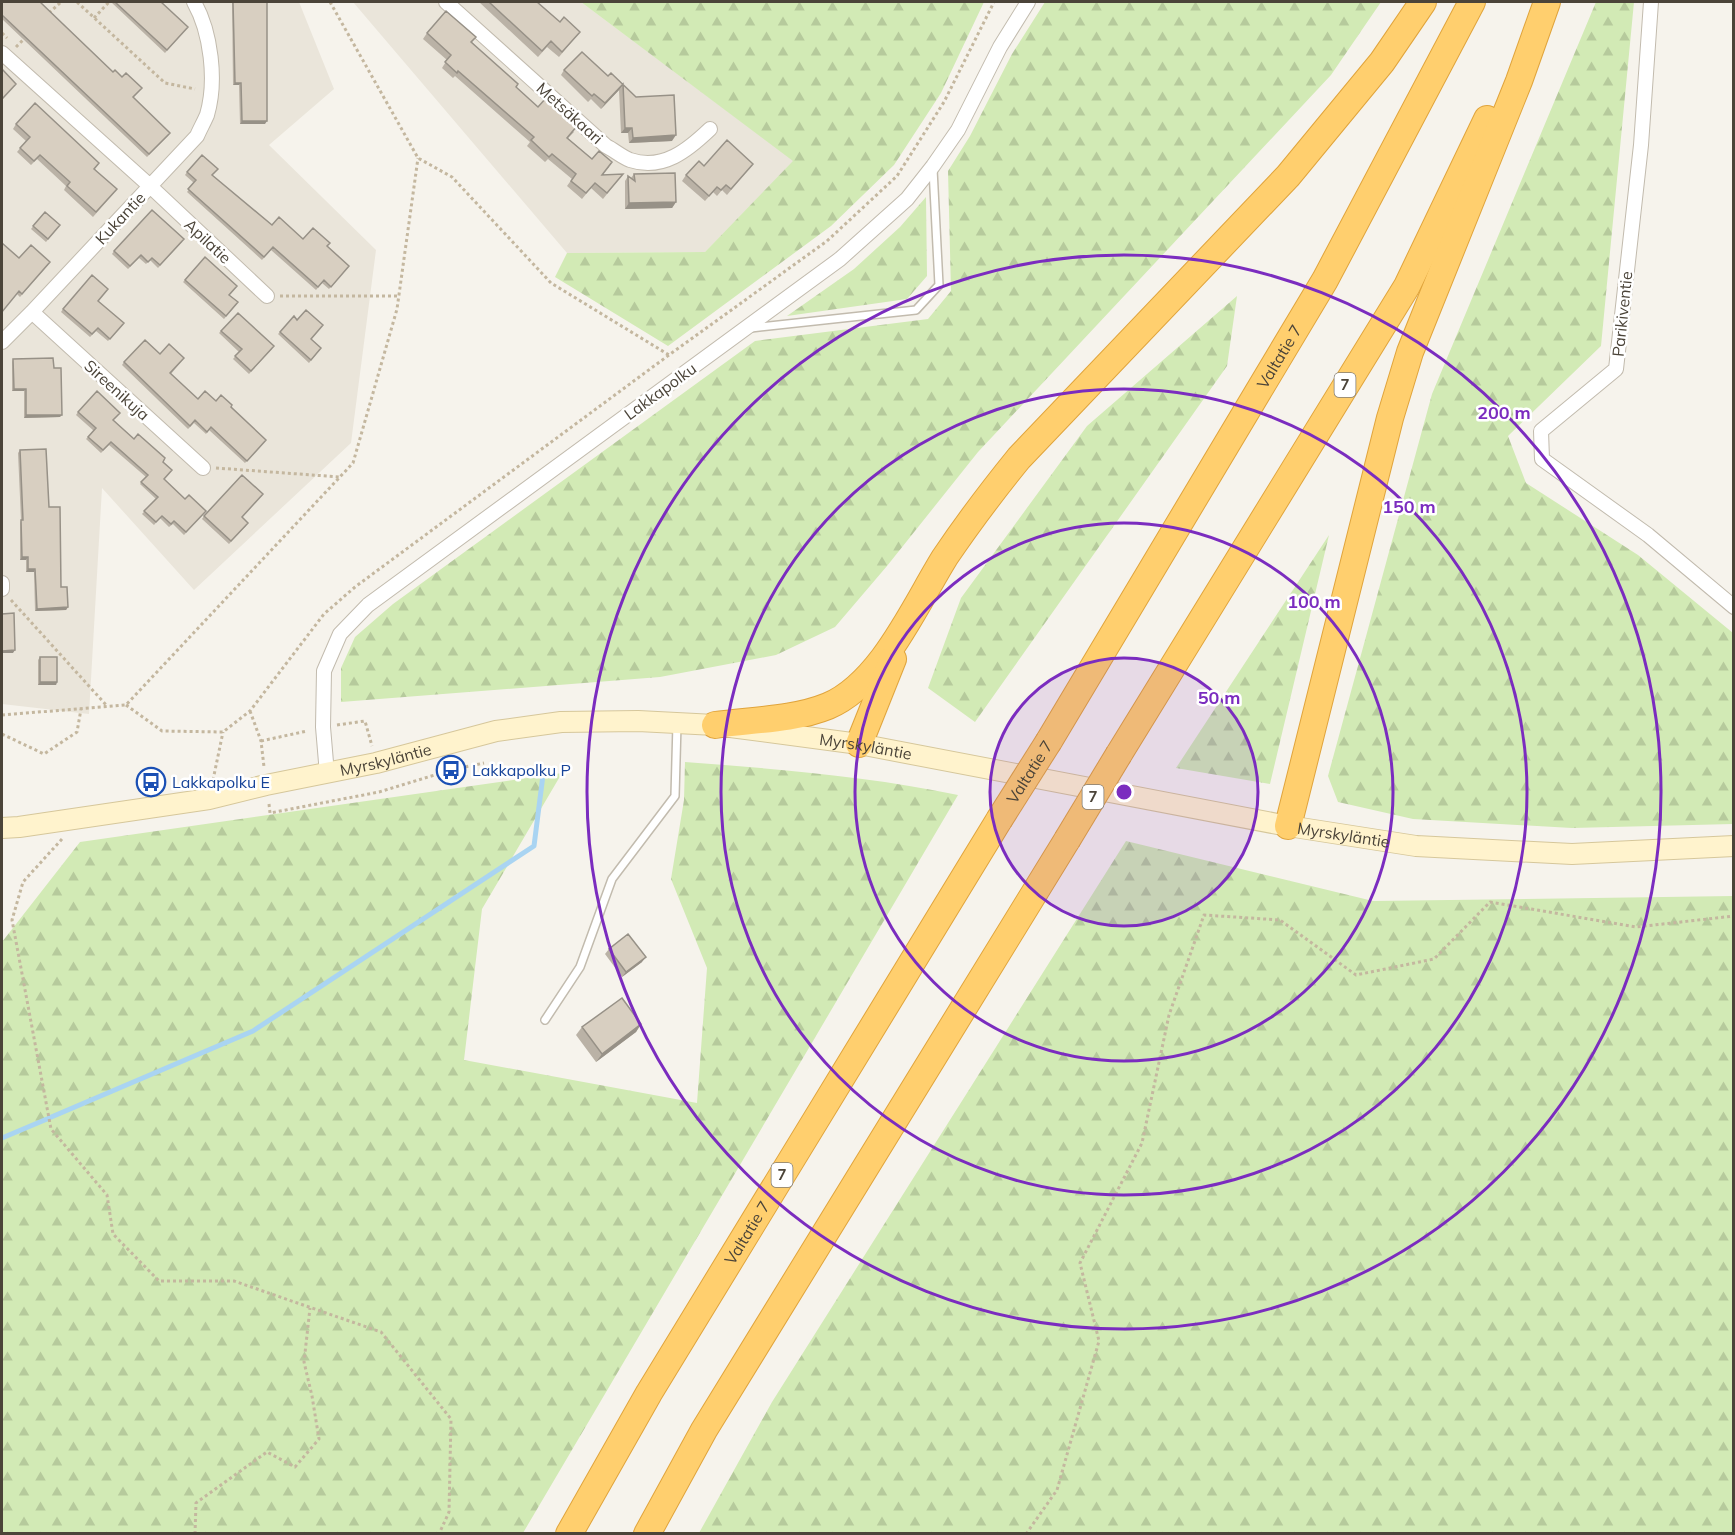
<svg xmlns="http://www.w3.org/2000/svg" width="1735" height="1535" font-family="Mulish,sans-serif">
<defs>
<pattern id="forest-firs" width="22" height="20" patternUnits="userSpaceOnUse" patternTransform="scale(1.5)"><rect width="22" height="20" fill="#d2eab5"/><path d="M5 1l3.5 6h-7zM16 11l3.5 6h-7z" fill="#b6ca9c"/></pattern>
</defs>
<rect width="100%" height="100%" fill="#f6f3ec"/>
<path fill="#eae5da" d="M2,2H299L334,89L269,145L376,250L351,443L194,590L102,488L89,714L2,704Z
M353,2H581L794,161L705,252L567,253Z"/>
<path fill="url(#forest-firs)" d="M581,2H984L941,93L894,165L831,226L668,346L555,277L567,253L705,252L793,161Z
M1045,2H1381L1331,75L978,452L887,566L835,627L776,655L660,677L341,702V668L355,637L393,604L755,341L928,319L951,291L948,171L970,136L1012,54Z
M1596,2H1634L1601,346L1508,436L1526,483L1638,555L1733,633V824L1572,828L1413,819L1338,802L1328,776L1432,394Z
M926,197L927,276L907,299L787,316L854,269L900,227Z
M1237,296L1227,366L975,722L928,688L961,598L1087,426Z
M1329,535L1270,784L1176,768Z
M685,762C776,769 868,776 958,795L523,1533H2V942L80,842L562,773L482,909L464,1060L697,1103L707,968L671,879L684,800Z
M1126,841L1373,901L1733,896V1533H699L772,1402Z"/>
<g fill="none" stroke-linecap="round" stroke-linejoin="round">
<path stroke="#a9d4f2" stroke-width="5" d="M49,1118L253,1031L534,846L543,775
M2,1138L47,1119"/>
<g stroke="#c2bbae" stroke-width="10">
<path id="lane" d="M751,328L916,310L939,285L933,169
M545,1020L580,967L612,879L675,796L677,724"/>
</g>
<g stroke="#c2bbae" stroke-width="16">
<path id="street" d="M446,2L606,146C614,150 622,157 630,160C663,171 688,150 710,129
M1651,2L1641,145L1616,369L1541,431L1542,459L1648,535L1734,607
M2,53L150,186L267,296
M32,312L203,468
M2,342L32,312L197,136C200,129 204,122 207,115C217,81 211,32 194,2
M2,583V589
M327,774L323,727L324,671L340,634L368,605L840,259L907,199L933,166L958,130L1000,47L1028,2"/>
</g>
<g stroke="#d6c79b" stroke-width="22">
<g id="secondary">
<path id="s1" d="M2,828L19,827L209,799L266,785L376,763L496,731L561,722L638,721L715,725L859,744L1288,826L1416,846L1572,854L1734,846"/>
</g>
</g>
<g stroke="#e0a43c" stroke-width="28">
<g id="highway">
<path d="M715,725C751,720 794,720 828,706C882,683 915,605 945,557C968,523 993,490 1019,458L1288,176L1382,62L1423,2"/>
<path id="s2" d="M1049,741L1325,280L1472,2"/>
<path d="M859,744L893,659"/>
<path d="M1119,754L1407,286L1487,119"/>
<path d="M1288,826L1390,418L1410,352L1519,81L1547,2"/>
<path id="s3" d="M569,1534L649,1393L999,820"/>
<path d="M647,1534L704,1430L1067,840"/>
</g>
</g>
<path stroke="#c4b79f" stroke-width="3" stroke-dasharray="3 3" stroke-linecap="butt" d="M77,2L165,83L195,89
M330,2L418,158L452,177L551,283L669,355
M49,13L61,2
M94,18L109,2
M2,33L7,38
M16,47L26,37
M280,296H399
M216,468L340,477
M11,600L107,706
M126,705L162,731L223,732L250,711L324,614L355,587L669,355L827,241L897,176L944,102L994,2
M250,711L261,741L264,767
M2,715L126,705L353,463L397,309L418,158
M337,725L365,721L372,746
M2,734L44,754L77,732L81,709
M261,741L307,731
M213,780L223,732
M269,804L270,813L379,792L451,770L484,763
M62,839L23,882L12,920L51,1129L107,1195L113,1234L159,1281H234L381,1332L451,1419L449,1512L439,1534
M195,1534L196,1503L267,1452L295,1467L319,1439L312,1396L304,1362L310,1308
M1026,1534L1057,1490L1099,1341L1080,1263L1142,1143L1169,1015L1204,915L1280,920L1356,975L1434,959L1490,902L1636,927L1734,916"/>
<use href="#lane" stroke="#fff" stroke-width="7"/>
<use href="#street" stroke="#fff" stroke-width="14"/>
<use href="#secondary" stroke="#fff3cd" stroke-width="20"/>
<use href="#highway" stroke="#ffcf6e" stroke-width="26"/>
<g stroke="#e0a43c" stroke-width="28" stroke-linecap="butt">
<g id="highway-bridge">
<path id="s4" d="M999,820L1049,741"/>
<path d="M1067,840L1119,754"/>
</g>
</g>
<use href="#highway-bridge" stroke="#ffcf6e" stroke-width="26"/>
</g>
<path fill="#bab2a6" d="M2,2L113,72L142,88L133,98L170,133L168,136L147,157L2,19Z
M111,2H161L186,29L165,53Z
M232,2H267L265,124H240L239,85H233Z
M479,2H537L560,22L580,32L559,57L547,47L538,57Z
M427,33L476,37L472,42L516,87L538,107L574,132L568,138L592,159L609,167L602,175L623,174L603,199L591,188L582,199L567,186L572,179L548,159L545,162L527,146L530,142L455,76L453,78L442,68L447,60L423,39Z
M564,70L608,76L611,73L672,141L629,143L628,133H621L619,90L601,109L591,99L588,102L561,75Z
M16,124L95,169L114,193L93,217L64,190L66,186L37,159L31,165L17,152L26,141L13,129Z
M753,164L727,195L722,190L717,196L713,192L705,201L682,181L686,175L704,166Z
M187,172L212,176L272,225L303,239L327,247L349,266L329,289L322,283L316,290L271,250L262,260L187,192L194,183L185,175Z
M634,174L676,202L672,208L625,209V181L628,176L631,178Z
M45,212L60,225L46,242L31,229Z
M182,242L158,268L150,260L146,264L139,258L128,269L112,254L114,251Z
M19,258L48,265L20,297L17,294Z
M185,280L229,295L236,305L224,319L183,282Z
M98,301L124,323L108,341L96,331L90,337L61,312L63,309Z
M221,331L272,349L249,374L233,359L239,352L219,333Z
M280,332L311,339L321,348L309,363L278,334Z
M160,354L184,358L171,374L198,399L216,401L231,407L266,440L245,463L209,430L206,434L194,423L188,429L122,365L124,362Z
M13,359L54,368L60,417L24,418V391H12V362Z
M78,412L114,421L134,439L163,462L164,479L185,499L206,511L184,535L173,524L169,527L160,518L154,525L142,514L156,499L140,484L146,477L109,445L101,453L86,439L94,431L76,415Z
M20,450L49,507L61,587L68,607L66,610L35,611L34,572H26V560H20V523L21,520L18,453Z
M263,494L242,517L246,526L229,544L202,519L204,516Z
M40,657L57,682L56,685H38V660Z
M609,949L642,962L622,977L605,954Z
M641,1024L636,1032L596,1062L576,1035L582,1027Z"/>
<path fill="#979187" d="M235,83H241L239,85H233Z
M623,84L619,90L601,109L605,103Z
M242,121H267L265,124H240Z
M625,128H632L628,133H621Z
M676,135L672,141L629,143L633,138Z
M676,202L672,208L625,209L629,203Z
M14,389H26L24,391H12Z
M26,415H62L60,417L24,418Z
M22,557H28L26,560H20Z
M28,569H35L34,572H26Z
M68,607L66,610L35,611L37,609Z
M15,650L13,653H2V651Z
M40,682H57L56,685H38Z
M646,957L642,962L622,977L626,972Z
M641,1024L636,1032L596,1062L602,1054Z"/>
<path fill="#d8cfc1" stroke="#979187" stroke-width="1.5" d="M2,2H40L113,72L115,70L122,77L126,73L142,88L133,97L170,133L149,154L2,15Z
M115,2H161L188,27L167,50Z
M233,2H267V121H242L241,83H235Z
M489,2H537L560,22L564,17L580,32L562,52L551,41L542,51Z
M446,11L476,37L471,42L518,84L516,87L538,107L546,98L577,126L567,138L592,159L599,151L612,162L602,175L623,174L607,193L595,183L586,193L571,181L576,174L552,154L549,157L531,140L534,137L458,71L457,73L445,62L451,55L427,33Z
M582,52L608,76L611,73L636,97L674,95L676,135L633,138L632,128H625L623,84L605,103L594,94L592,96L564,70Z
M2,69L16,84L2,99Z
M35,103L99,163L94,169L117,189L96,212L67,186L70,182L40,155L34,161L20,148L30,137L16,124Z
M727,140L753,164L731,189L726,185L721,190L717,187L709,196L686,175L699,161L704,166Z
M202,155L218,169L212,175L272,225L279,217L303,239L313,228L330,243L327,246L349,266L331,287L324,280L318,287L273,247L264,257L188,189L196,180L187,172Z
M675,173L676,202L629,203L628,176L635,181L634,174Z
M152,210L184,239L160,265L152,258L148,262L141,255L130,266L114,251Z
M45,212L60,225L48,239L33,226Z
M2,243L19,258L31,245L50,262L22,294L19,291L2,312Z
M205,257L237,286L229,295L238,302L226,316L185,280Z
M92,275L108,289L98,301L124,323L110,339L98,328L92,334L63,309Z
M306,310L323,325L311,339L321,348L311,360L280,332L294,316L297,320Z
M238,313L274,346L251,371L235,356L242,349L221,331Z
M145,340L160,354L169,344L184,358L170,373L198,399L205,391L216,401L221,395L232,405L231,407L266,440L247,461L211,427L207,432L195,420L190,426L124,362Z
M53,358L54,368H61L62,415H26V389H14L13,359Z
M97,391L120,413L113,420L134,439L138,434L165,458L163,462L172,470L164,479L185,499L189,495L206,511L186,532L174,521L171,524L162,516L156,522L144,511L158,497L141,482L148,475L111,442L103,450L88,437L96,428L78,412Z
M46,449L49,507H60L61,587H67L68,607L37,609L35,569H28V557H22L21,520H23L20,450Z
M242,475L263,494L242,517L248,523L231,541L204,516Z
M14,613L15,650L2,651V614Z
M40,657H57V682H40Z
M628,934L646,957L626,972L609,949Z
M622,998L641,1024L602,1054L582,1027Z"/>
<circle cx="1124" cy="792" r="134" fill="#7b2cbf" fill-opacity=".12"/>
<g fill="none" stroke="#7b2cbf" stroke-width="3">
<circle cx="1124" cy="792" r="134"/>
<circle cx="1124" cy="792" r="269"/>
<circle cx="1124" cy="792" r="403"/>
<circle cx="1124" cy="792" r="537"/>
</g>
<defs>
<g id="bus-ring" transform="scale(1.5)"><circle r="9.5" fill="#fff" stroke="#1a4fb4" stroke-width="1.5"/><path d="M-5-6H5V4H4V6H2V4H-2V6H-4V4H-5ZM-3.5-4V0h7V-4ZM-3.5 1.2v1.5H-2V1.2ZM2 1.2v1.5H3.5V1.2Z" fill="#1a4fb4"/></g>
</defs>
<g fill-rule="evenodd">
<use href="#bus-ring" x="451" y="770"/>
<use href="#bus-ring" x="151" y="782"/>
</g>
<g text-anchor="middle" stroke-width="5" stroke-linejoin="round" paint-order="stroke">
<g fill="#fff" stroke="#817c74" stroke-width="1.5">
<rect x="1334.5" y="373" width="21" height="24" rx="4.5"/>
<rect x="1082.5" y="785" width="21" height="24" rx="4.5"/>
<rect x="771.5" y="1163" width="21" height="24" rx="4.5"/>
</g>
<g font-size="15" font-weight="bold" fill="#4b4439">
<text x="1345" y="390">7</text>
<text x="1093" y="802">7</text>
<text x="782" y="1180">7</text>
</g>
<g font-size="16" fill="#4b4439" stroke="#fff">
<text transform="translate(570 113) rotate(42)" y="6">Metsäkaari</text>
<text transform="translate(120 218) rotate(-47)" y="6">Kukantie</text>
<text transform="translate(208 241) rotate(43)" y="6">Apilatie</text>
<text transform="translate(1622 314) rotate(-84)" y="6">Parikiventie</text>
<text dy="6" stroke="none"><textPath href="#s2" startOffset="448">Valtatie 7</textPath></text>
<text transform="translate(117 390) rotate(42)" y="6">Sireenikuja</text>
<text transform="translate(660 391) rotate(-36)" y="6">Lakkapolku</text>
<text dy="6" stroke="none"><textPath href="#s1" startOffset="876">Myrskyläntie</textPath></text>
<text dy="6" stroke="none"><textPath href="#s1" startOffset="390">Myrskyläntie</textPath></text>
<text dy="6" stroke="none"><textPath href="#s4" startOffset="57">Valtatie 7</textPath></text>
<text dy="6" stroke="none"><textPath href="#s1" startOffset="1362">Myrskyläntie</textPath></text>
<text dy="6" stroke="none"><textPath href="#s3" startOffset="350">Valtatie 7</textPath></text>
</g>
<g font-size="16" fill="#164399" stroke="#fff" text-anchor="start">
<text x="472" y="776">Lakkapolku P</text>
<text x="172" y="788">Lakkapolku E</text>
</g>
</g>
<circle cx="1124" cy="792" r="9" fill="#7b2cbf" stroke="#fff" stroke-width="3"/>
<g font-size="18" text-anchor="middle" font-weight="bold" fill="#7b2cbf" stroke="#fff" stroke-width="5" stroke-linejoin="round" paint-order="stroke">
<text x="1504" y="419">200 m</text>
<text x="1409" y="513">150 m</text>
<text x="1314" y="608">100 m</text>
<text x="1219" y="704">50 m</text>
</g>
<rect width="1735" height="1535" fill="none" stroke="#4b4439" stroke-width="6"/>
</svg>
